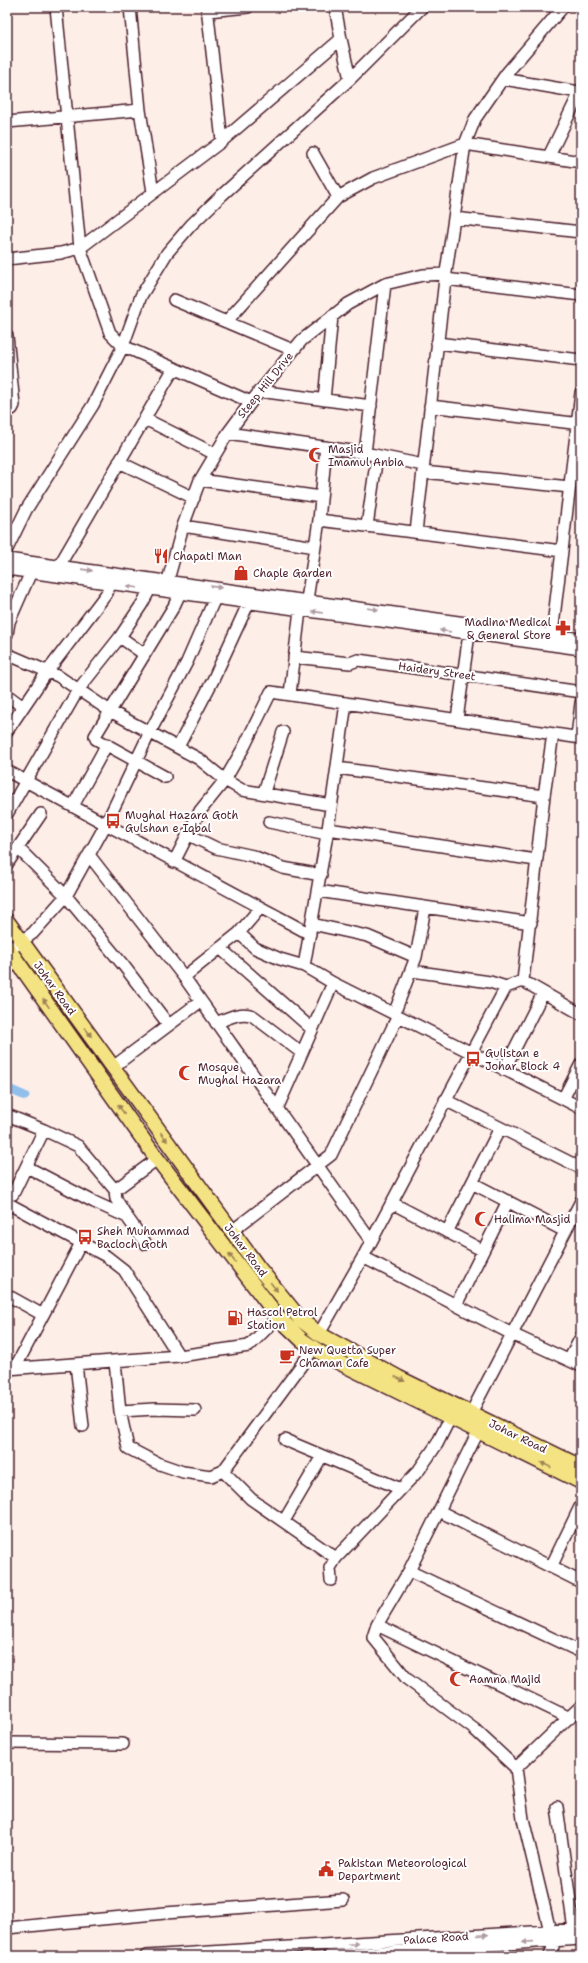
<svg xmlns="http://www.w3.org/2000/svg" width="588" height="1963" font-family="'Shantell Sans',sans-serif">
<rect width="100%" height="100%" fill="#feeee8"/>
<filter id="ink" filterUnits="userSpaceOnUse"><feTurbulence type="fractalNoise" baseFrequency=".025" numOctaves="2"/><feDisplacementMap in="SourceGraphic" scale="8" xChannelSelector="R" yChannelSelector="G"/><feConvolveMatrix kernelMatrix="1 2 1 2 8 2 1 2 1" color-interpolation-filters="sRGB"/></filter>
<g filter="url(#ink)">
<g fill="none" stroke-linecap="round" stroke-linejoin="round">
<path stroke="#91bfeb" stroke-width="9" d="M7,1088L25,1096"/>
<g stroke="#4a1f2b" stroke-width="14">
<path id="minor" d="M56,7L80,248L110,333L123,346L251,402
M130,7L140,110L153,192
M207,7L222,141
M208,11L248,7
M350,79L422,7
M503,79L579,92
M7,122L140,110
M313,153L338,197
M549,156L581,90
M454,218L581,232
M7,259L61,253L80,248L222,141L341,39L335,7
M445,279L581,295
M174,300L293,350
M226,322L338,197L373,178L465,144L581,162
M7,336L14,405L12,409L7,411
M437,343L581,360
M259,391L371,406
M324,400L332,316
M430,406L581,424
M145,419L215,454
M228,433L365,453L423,465
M365,453L385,284
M119,462L194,498
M423,472L570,487
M200,480L321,497
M319,520L562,551
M183,526L315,547
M367,526L377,456
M416,532L445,279L465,144L475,119L506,74L563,7
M7,549L26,510L93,405L123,346L141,296L167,253L191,225L222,195L350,79L341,39
M7,559L581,639
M59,566L174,368
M7,569L581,649
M168,580L183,526L200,480L228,433L251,402L302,340L348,304L385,284L423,275L446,274
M307,600L319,520L326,447
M7,634L9,622L31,572
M552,634L581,393
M120,637L144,654
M7,654L58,676L110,711L199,759L225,780L242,790L331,805
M294,657L350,663L358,660L581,692
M290,694L300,610
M7,695L23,707
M457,719L469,634
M7,731L47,672L107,593L112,578
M577,737L581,703
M178,747L213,680L249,602
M337,768L544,796
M7,771L310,934
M165,777L96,739L95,736L174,606L180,593
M264,792L283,732
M73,806L107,744
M7,814L78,690L120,637L142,604L150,589
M269,822L327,834
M328,829L536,860
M187,834L216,848L253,856L283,868L321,875
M18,848L66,896L124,966L168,1024
M89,855L184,977L371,1241
M174,862L200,811L225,780L245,745L271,692L581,738
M7,864L41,814
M318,891L531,923
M312,924L367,936L416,957
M239,933L255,948L280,959L304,966L333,983L581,1108
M15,946L33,933L66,896L106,824L150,732L187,662L215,598
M220,948L312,1029
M304,966L328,829L346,703
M7,969L17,961
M412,971L490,982L506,987
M184,977L239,933L260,908
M523,981L544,796L553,734
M394,1014L416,957L425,908
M216,1023C229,1018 240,1011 253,1016L302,1053
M113,1067L201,1001
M504,1070L543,993
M563,1099L581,1064
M445,1100L581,1168
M277,1109L333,983
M7,1115L44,1130L78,1146L115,1190L116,1199L127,1217
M27,1167L94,1202L127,1217L146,1244
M472,1183L565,1231
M115,1190L157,1159
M7,1195L13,1194L44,1130
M7,1203L106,1256L124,1270L179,1356
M392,1203L482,1250
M232,1231L331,1155L398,1016
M447,1232L500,1128
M363,1257L512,1334L581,1366
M7,1295L43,1315
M456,1305L508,1201
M319,1334L363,1257L506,987L523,981L581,1014
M569,1360L581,1337
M115,1362L120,1411L128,1448L157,1463L183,1472L211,1476L223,1471L314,1348
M76,1364L83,1426
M15,1368L81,1243
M7,1369L179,1356L249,1346L278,1317
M120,1411L155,1409L195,1410
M471,1413L581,1201
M478,1432L409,1571L377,1625L373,1637L407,1679L474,1729L516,1768L523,1819L550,1931L553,1947L550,1956
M285,1440L401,1489
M223,1471L251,1499L336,1558
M439,1511L581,1582
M284,1521L322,1456
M551,1567L581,1505
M409,1571L581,1652
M331,1580L330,1568L336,1558L419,1470L437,1444L450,1418
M377,1625L570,1718
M7,1743L123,1744
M516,1768L581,1706
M557,1807L574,1930
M7,1928L165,1913L343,1900
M146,1956L581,1929
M329,1956L581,1939"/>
</g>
<g stroke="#4a1f2b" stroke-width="17">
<path id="major" d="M7,921L258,1267L301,1320L319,1334L399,1378L581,1467
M7,947L152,1152L278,1317L302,1340L326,1356L581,1482"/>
</g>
<use href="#minor" stroke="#fff" stroke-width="11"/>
<use href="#major" stroke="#f4e382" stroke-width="14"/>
</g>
<defs><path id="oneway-solid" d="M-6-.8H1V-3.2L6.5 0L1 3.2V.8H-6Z"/></defs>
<g fill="#ae9aa0">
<use href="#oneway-solid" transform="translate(87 570) rotate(8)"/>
<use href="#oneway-solid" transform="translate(132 587) rotate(-172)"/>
<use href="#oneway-solid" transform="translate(216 587) rotate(8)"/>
<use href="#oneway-solid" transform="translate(373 609) rotate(8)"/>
<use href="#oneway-solid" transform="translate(317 612) rotate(-171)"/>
<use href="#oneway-solid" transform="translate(445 631) rotate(-172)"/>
<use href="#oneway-solid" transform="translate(483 1935) rotate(-4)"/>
<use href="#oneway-solid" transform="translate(528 1942) rotate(176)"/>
<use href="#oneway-solid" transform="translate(353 1944) rotate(-3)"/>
</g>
<g fill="#9f8156">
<use href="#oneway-solid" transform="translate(46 1003) rotate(-125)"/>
<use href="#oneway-solid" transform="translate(88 1032) rotate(54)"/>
<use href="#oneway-solid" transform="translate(121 1109) rotate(-125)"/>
<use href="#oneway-solid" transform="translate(164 1137) rotate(54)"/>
<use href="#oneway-solid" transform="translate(232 1258) rotate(-127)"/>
<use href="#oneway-solid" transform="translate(274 1287) rotate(51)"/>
<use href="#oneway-solid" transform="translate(400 1379) rotate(26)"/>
<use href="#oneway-solid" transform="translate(546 1465) rotate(-154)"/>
</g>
</g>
<defs>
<g id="mosque-bare" transform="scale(1.2)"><path d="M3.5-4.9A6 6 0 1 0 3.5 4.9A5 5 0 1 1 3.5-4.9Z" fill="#c8321e" stroke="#fff" stroke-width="2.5" paint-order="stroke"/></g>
<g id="restaurant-bare" transform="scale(1.2)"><path d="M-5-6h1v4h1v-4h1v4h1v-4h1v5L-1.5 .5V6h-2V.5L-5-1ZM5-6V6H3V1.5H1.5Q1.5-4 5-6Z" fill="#c8321e" stroke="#fff" stroke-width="2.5" paint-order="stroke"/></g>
<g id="shop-bare" transform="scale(1.2)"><path d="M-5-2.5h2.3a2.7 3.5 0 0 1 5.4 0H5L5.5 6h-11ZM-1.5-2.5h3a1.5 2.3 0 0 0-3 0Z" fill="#c8321e" stroke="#fff" stroke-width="2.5" paint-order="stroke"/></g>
<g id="pharmacy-bare" transform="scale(1.2)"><path d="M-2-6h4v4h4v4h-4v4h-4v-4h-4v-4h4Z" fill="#c8321e" stroke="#fff" stroke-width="2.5" paint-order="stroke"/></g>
<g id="bus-bare" transform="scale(1.2)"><path d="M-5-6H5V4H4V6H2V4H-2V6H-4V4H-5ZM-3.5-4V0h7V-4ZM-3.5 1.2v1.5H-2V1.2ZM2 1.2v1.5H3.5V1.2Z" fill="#c8321e" stroke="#fff" stroke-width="2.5" paint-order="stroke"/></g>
<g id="fuel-bare" transform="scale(1.2)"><path d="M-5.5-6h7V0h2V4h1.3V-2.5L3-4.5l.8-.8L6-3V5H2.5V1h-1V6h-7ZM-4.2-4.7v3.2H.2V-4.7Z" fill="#c8321e" stroke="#fff" stroke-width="2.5" paint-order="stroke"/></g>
<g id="cafe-bare" transform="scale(1.2)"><path d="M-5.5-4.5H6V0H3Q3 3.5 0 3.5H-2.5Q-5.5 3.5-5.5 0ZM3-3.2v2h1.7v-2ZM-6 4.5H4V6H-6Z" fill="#c8321e" stroke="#fff" stroke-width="2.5" paint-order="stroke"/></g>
<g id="civic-bare" transform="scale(1.2)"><path d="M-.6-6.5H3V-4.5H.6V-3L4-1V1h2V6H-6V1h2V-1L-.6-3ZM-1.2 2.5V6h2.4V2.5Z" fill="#c8321e" stroke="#fff" stroke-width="2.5" paint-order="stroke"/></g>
</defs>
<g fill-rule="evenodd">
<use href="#mosque-bare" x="316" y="455"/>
<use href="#restaurant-bare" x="161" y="556"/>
<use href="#shop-bare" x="241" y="573"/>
<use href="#pharmacy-bare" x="563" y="628"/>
<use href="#bus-bare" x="113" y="821"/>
<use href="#bus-bare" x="473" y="1059"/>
<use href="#mosque-bare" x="186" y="1073"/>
<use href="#mosque-bare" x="482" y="1219"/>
<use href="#bus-bare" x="85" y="1237"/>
<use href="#fuel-bare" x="235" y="1318"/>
<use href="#cafe-bare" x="287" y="1356"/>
<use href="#mosque-bare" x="457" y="1679"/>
<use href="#civic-bare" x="326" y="1869"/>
</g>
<g text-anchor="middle" stroke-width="4" stroke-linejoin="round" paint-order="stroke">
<g font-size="11" fill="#4a1f2b" stroke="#fff">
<text transform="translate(265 385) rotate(-51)" y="4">Steep Hill Drive</text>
<text transform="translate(437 671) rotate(8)" y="4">Haidery Street</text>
<text transform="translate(55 988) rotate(54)" y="4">Johar Road</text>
<text transform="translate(246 1250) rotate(53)" y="4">Johar Road</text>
<text transform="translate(518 1436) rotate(26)" y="4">Johar Road</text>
<text transform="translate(436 1938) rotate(-4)" y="4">Palace Road</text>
</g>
<g font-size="11" fill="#4a1f2b" stroke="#fff" text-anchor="start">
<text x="328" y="453">Masjid<tspan x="328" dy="13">Imamul Anbia</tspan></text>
<text x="173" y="560">Chapati Man</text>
<text x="253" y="577">Chaple Garden</text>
<text x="551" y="626" text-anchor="end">Madina Medical<tspan x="551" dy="13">&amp; General Store</tspan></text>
<text x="125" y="819">Mughal Hazara Goth<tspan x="125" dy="13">Gulshan e Iqbal</tspan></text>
<text x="485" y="1057">Gulistan e<tspan x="485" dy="13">Johar Block 4</tspan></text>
<text x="198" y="1071">Mosque<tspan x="198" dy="13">Mughal Hazara</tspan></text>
<text x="494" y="1223">Halima Masjid</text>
<text x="97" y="1235">Sheh Muhammad<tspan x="97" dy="13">Bacloch Goth</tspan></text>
<text x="247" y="1316">Hascol Petrol<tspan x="247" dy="13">Station</tspan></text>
<text x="299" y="1354">New Quetta Super<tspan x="299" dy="13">Chaman Cafe</tspan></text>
<text x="469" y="1683">Aamna Majid</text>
<text x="338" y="1867">Pakistan Meteorological<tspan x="338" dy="13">Department</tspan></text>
</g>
</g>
<rect width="588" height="1963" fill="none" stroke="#fff" stroke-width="24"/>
<rect x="12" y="12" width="564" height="1939" fill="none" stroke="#4a1f2b" stroke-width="1.5" filter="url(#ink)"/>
</svg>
